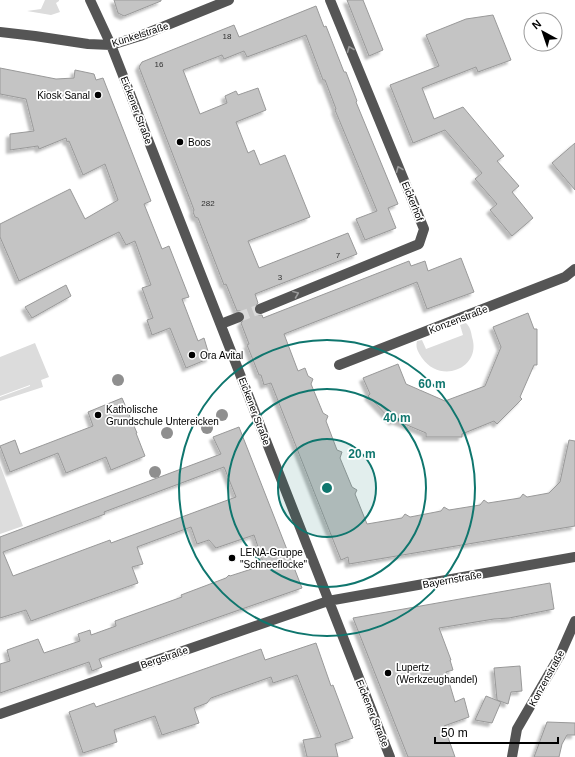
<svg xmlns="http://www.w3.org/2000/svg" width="575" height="757" font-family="Arial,sans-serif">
<defs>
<filter id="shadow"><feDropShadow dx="-3.5" dy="3.5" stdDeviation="1" flood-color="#0004"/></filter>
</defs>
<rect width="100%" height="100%" fill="#fff"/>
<path fill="#dcdcdc" d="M45,0H59V1L56,3L60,12L51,15L27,11L41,9Z
M466,323C470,327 471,331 472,337C482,368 441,385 422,358C419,353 415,348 417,341L422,340L426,349L463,335L460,325Z
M35,343L49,377L41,380L43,387L0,401V397L30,386V385L0,396V357Z
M0,465L23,526L0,534Z"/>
<path fill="#c4c4c4" stroke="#999" fill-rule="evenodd" filter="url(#shadow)" d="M114,0H161V1L124,16L118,13Z
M347,0H363L383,50L369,56Z
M316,6L324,27L326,26L344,72H346L357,101L356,102L398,204L388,208L396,228L365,240L356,219L377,211L335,110L336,109L325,80H323L306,35L247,57L244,51L224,59L222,55L183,70L200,114L227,103L225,96L236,91L238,95L258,88L266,110L236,122L248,153L254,150L260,165L285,155L310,217L248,241L259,268L348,233L357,254L255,294L258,303L254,308V312L259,315H262L263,318L409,261L411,266L425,261L428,271L461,258L474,292L427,309L417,282L284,334L298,371L305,368L308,376L313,379L311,384L323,413L328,416L326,421L337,450L342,452L340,458L352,487L357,490L355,494L367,524L402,518L405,514L410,517L441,511L444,507L449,510L480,505L484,500L488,503L520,498L523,494L527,497L549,493L560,482L569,440L575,441V526L349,564L348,557L341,560L271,383L264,385L261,375H259L247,345L249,344L241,323L245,318V314L240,311H237L226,284L224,285L198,218L195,217L193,212L194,210L191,202L139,67L142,62L234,25L239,37Z
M493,15L511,60L478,72L476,67L422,88L434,119L463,107L504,156L497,161L519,186L512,192L533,218L512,236L490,210L497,204L475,179L482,173L445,130L413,143L390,85L439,66L426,35L466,19Z
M0,68L56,79L74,78L75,70L94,74L96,80L103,78L151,201L144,204L162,249L169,246L189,297L182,299L198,341L204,338L210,358L186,368L170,328L152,335L147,320L153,318L142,288L151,285L135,241L126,245L119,232L19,281L0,237V224L70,189L85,219L118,200L105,164L83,175L69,141L67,142L66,138L39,149L38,146L10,150V134L34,131L26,99L0,94Z
M575,143V190L552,163Z
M66,285L71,296L32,318L25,307Z
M528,313L534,329H537V365H534L520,397L522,399L497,424L494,421L462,434V437H426V433L395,420L393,422L368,396L370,394L363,378L398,364L406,384L445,401L485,386L501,347L493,327Z
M122,398L137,433H136L145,456L111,470L106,457L66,473L58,453L10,472L0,446L15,440L20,454L93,426L88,412Z
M239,427L302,588L99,659L102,667L92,671L89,662L0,693V664L10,661L7,650L38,639L44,653L80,641L78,634L90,630L91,635L116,626L115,621L182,597L181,595L226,578L229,575L230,576L264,565L254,535L216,548L209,540L197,544L191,527L137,547L143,564L132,567L138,583L31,621L26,610L0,618V537L221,454L213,437ZM224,467L236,497L111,543L110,540L13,576L3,552L105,514L104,512Z
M550,583L554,609L509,618L494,619L439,628L451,660H450L453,670L446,672L455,702L464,698L469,717L444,726L455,757H408L353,618Z
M316,643L331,686L333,685L353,738L335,744L338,757H307L303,740L321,737L297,675L273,683L271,677L211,698L207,703L194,708L199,723L162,735L155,716L114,730L117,742L83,753L69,712L94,703L96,707L261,649L265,660Z
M520,666L522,691L511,692L508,704L497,700L494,668Z
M486,696L501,702L492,723L475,720Z
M547,722L575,723V735H567L562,744L559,757H534Z"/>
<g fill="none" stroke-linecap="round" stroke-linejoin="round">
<path stroke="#d9d9d9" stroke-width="10" stroke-dasharray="10 5" stroke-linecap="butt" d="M239,317L260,309"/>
<path stroke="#555" stroke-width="10" d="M90,0L111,45L390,757
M0,32L35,36L88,44L111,45L140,36L229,0
M260,309L419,244L424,229L330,0
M221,324L239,317
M339,365L565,277L575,269
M0,714L328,601L575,557
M512,757L517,729L560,655L575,621"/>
</g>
<g fill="#8f8f8f">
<circle cx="118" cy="380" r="6"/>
<circle cx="222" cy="415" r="6"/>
<circle cx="207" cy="428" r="6"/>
<circle cx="167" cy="433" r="6"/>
<circle cx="155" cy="472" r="6"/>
</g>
<defs><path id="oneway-chevron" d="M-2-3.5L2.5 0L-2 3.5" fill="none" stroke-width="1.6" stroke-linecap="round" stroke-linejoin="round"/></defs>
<g stroke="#999">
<use href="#oneway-chevron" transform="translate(350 49) rotate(-112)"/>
<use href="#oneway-chevron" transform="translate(399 169) rotate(-112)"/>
<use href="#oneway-chevron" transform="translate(296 294) rotate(-22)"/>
</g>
<circle cx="327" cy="488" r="49" fill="#0f766e" fill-opacity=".12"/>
<g fill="none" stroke="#0f766e" stroke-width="2">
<circle cx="327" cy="488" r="49"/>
<circle cx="327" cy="488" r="99"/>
<circle cx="327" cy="488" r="148"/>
</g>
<g fill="#000" stroke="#fff" stroke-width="1.5">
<circle cx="98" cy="95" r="4"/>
<circle cx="180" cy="142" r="4"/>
<circle cx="192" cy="355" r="4"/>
<circle cx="98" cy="415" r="4"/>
<circle cx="232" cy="558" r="4"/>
<circle cx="388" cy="673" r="4"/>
</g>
<g text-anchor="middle" stroke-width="3.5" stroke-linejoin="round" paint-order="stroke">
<g font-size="8" fill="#313131">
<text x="227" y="39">18</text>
<text x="159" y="67">16</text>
<text x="208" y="206">282</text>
<text x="338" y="258">7</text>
<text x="280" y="280">3</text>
</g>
<g font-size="10" fill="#000" stroke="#fff">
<text transform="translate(140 34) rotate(-18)" y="4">Künkelstraße</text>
<text transform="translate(137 110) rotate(69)" y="4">Eickener Straße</text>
<text transform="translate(413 201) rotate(68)" y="4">Eickerhof</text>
<text transform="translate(458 319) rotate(-21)" y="4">Konzenstraße</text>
<text transform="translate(255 411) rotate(69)" y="4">Eickener Straße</text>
<text transform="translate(452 579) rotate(-10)" y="4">Bayernstraße</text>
<text transform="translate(164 657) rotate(-19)" y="4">Bergstraße</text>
<text transform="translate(546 678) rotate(-61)" y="4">Konzenstraße</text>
<text transform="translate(373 713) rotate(68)" y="4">Eickener Straße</text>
</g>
<g font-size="10" fill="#000" stroke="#fff" text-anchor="start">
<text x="90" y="99" text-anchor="end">Kiosk Sanal</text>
<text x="188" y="146">Boos</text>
<text x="200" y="359">Ora Avital</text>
<text x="106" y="413">Katholische<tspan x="106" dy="12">Grundschule Untereicken</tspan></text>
<text x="240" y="556">LENA-Gruppe<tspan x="240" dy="12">"Schneeflocke"</tspan></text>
<text x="396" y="671">Lupertz<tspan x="396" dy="12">(Werkzeughandel)</tspan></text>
</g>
</g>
<circle cx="327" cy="488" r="6" fill="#0f766e" stroke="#fff" stroke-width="2"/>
<g font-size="12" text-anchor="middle" font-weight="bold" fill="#0f766e" stroke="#fff" stroke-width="3.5" stroke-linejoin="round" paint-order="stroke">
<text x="432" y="388">60 m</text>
<text x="397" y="422">40 m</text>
<text x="362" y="458">20 m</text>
</g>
<g transform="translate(543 32) rotate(320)"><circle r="19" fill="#ffffff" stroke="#999999"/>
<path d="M0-3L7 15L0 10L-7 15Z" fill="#000000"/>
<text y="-6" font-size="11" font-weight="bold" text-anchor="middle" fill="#000000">N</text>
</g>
<path d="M435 737v6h123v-6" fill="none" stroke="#000000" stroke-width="2"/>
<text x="441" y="737" font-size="12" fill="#000000" stroke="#ffffff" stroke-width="3" paint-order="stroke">50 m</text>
</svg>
